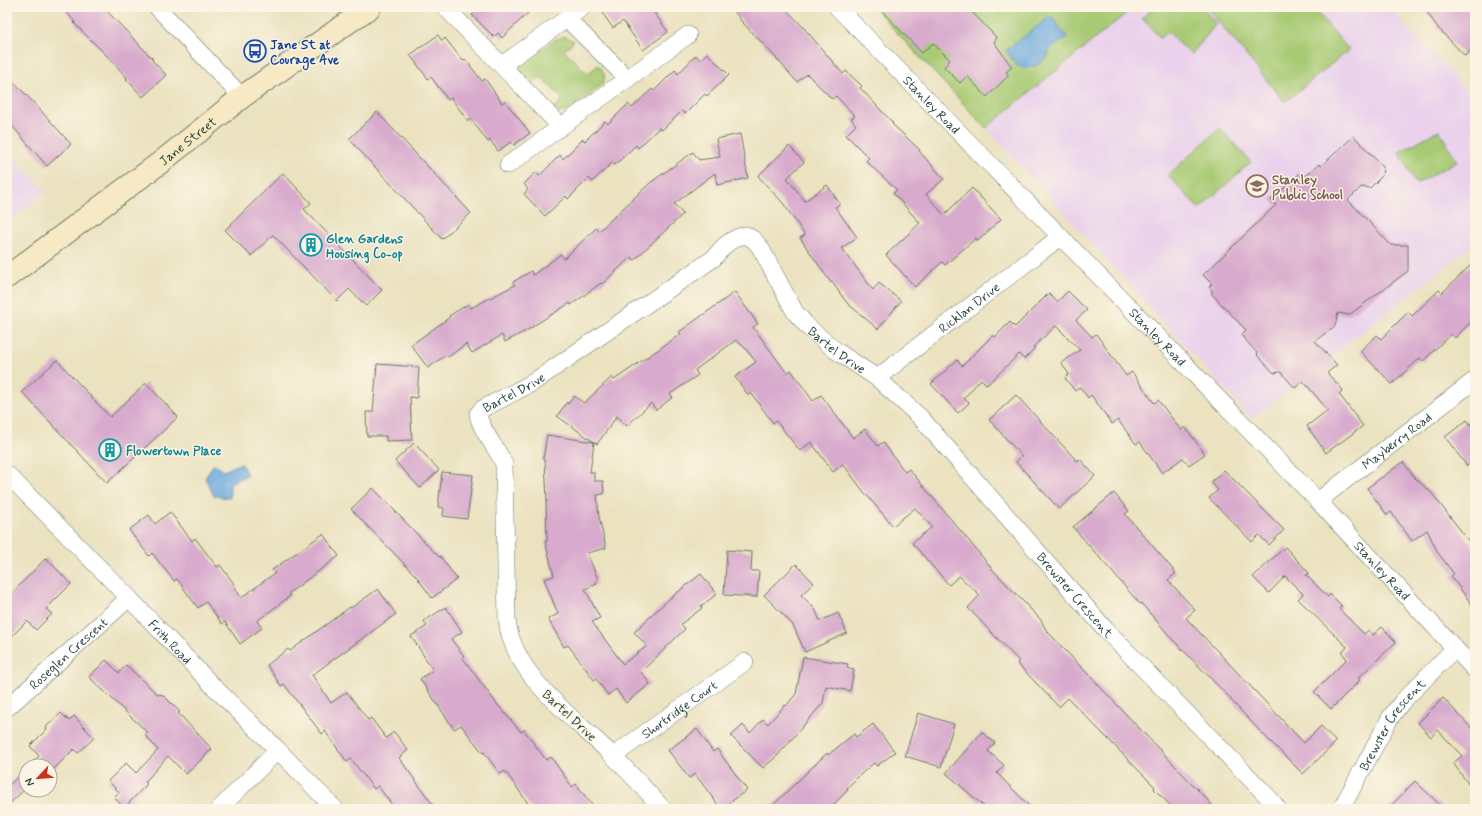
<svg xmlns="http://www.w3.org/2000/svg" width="1482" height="816" font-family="Mynerve,sans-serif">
<rect width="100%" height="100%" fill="#fcf5e5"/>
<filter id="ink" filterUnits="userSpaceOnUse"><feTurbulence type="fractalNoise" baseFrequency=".025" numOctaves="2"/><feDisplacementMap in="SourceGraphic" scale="8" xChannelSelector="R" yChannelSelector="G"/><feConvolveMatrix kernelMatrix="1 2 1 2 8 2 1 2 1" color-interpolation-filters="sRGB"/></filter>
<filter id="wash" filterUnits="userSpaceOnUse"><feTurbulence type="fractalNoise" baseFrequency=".012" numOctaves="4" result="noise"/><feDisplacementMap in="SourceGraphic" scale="16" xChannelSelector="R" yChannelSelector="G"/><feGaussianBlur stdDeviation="0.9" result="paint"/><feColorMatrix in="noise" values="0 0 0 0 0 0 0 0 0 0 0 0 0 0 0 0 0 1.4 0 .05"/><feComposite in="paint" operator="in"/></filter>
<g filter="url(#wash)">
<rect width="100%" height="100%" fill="#ebe2c0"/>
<path fill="#ead1ec" d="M1134,7H1388L1475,99V243L1252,419L986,128Z
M7,151L46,191L7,224Z"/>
<path fill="#a8ca74" stroke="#648454" d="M873,7H1134L986,128Z
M1154,7H1159L1161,8L1163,7H1202L1216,24L1191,55L1168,32L1160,38L1142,18Z
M1206,7H1313L1349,50L1285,102Z
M565,36L574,41L564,50L588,74L598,65C604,72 606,75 603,84L567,112L556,113L552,110L563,99L540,77L529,86L514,70L555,40Z
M1220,128L1251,162L1199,209L1168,175Z
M1439,130L1457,161L1416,184L1399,152Z"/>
<path fill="#6ca9de" stroke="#467389" d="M1051,16L1067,37L1048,51L1049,55C1037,66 1034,70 1017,66L1006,50Z
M241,463L247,475L230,483V498L214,496L205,478L214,464L224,471Z"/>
<g id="blocks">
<path fill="#d8aacd" d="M62,7H103L153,59L152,60L166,75L143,97L126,79L127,78L113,62L74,23L75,22Z
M480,7H534L502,38L498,33L494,37L472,15Z
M613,7H650L668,32L643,50L623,21L613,28L603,14Z
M731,7H784L804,28L843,74L846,71L862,86L860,88L893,123L892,124L920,150L919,151L944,179L926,194L944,215L972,188L1001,219L978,241L976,238L945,265L942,262L915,287L886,255L920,223L893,193L897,190L866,161L869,158L846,135L856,125L851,119L855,116L836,96L832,99L807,74L797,82L770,51L743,23Z
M878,7H967L997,38L994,42L1012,67L1006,72L1009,75L987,97L967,76L960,83L944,67L950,60L933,43L922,53Z
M1423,7H1475V46L1465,56L1439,29Z
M438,35L442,41L445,38L463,61L465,59L482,81L485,79L502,103L505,101L530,133L514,145L511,142L498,151L490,140L488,142L471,119L468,121L451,98L448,100L431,77L428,79L410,55Z
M707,53L729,75L707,96L705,94L685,114L682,111L662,130L659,128L638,148L636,145L615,165L613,162L592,182L589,178L568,199L566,196L545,216L524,194L528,189L524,184L536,172L539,176L560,155L563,159L583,139L585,141L605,121L608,124L628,104L632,108L652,89L654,91L675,70L678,74L696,55L700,60Z
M7,75L33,102L71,144L47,166L7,120Z
M377,112L471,213L442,239L349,139Z
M740,134L748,178L717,185L715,173L674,204L683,214L634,260L631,257L602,284L601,283L571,305L570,303L533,326V327L505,342L502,335L472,353L466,344L448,357L446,355L428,368L411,345L450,317L449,316L468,304L471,308L515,285L513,282L531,271L533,275L561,254L564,259L596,228L599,231L650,183L693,152L699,160L720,157L716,139Z
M1354,136L1383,167L1382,176L1370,188L1361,187L1348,200L1391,245H1408V271L1349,315L1338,313L1335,326L1315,341L1337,365L1327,373L1343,390L1339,394L1363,426L1326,453L1307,426L1328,410L1303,381L1295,388L1281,372L1274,373L1257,355L1258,354L1241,335L1246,330L1211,293L1213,292L1209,287L1212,284L1203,275L1276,205L1271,200L1300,173L1304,177L1319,164L1321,166Z
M789,146L804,162L787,178L805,201L827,185L840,204L835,207L857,237L842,248L873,290L879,283L901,301L878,329L847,303L832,282L831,283L800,238L805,235L783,203L758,176Z
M283,173L311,203L304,209L382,290L366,306L349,289L337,301L273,235L251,256L225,230Z
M1475,261V318L1455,338L1451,334L1423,361L1420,358L1392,384L1360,351L1377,335L1381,339L1408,312L1412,316L1439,290L1442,293Z
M1068,291L1087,310L1076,320L1092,337L1096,334L1126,376L1132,372L1154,403L1158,400L1181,430L1185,427L1205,454L1189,465L1183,458L1162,473L1140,442L1136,444L1118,420L1112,424L1091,395L1088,398L1080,387L1075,391L1065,378L1069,374L1061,363L1080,350L1056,326L1033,347L1035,348L1024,359L1019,354L987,385L981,379L964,398L969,403L958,413L931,384L957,360L962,366L993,335L995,337L1010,322L1015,327L1049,293L1057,302Z
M735,292L758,324L753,327L787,373L791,370L813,401L821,395L853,438L865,429L878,446L883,442L905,472L909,469L994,571L1041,620L1046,630L1216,809H1174L1154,789L1155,787L1068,698L1059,707L1017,663L1019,661L968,608L980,595L959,576L949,585L912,543L932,527L915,508L893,526L864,492L843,464L833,472L811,442L800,451L776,421L773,423L751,393L748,395L735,377L756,362L745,348L736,340L695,370L698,375L670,394L673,397L656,410L651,403L627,426L617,416L597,444L594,442L590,472H594V481H603L604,494L597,495L599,517L606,548L587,553L598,579L596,580L597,584L585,589L600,618L592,622L623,664L647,646L634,632L669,599L701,574L717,594L701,606L702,608L681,624L685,629L641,672L650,684L626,703L616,689L608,695L596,679L594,680L568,645L564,647L548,619L558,614L544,579L554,576L545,541H547L546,502L547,501L545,460L543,459L547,435L594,442L557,416L567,402L568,404L574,396L584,403L612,377L614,380L681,334L679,332Z
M57,360L110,417L146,383L178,417L107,483L22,392Z
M377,364L419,367L417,398L410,397L412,440L386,441V436H367L366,412H373Z
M1016,395L1077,461L1080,459L1095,476L1059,509L1016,462L1022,456L989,420Z
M1467,420L1475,431V460L1467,466L1445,437Z
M414,443L439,470L420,488L395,461Z
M1403,462L1415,478L1430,491L1475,549V609L1451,576L1454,574L1438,553L1427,530L1412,541L1391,512L1387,515L1367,488Z
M1224,470L1284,530L1269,545L1259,535L1252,542L1209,498L1218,490L1211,482Z
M442,472L473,475L467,519L443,516L444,508L438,507Z
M373,488L439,557L440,556L457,579L432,598L416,576L351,509Z
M1114,493L1129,511L1125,514L1176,573L1168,580L1195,610L1186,618L1304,743L1321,726L1336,742L1303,774L1258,729L1230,699H1231L1173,640L1141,603L1140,604L1073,527Z
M170,512L192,541L195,538L217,567L220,565L232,581L241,598L275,573L272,570L323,534L339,556L289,593L290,596L257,621L262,628L240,644L225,622L222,624L206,602L198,608L177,579L174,581L152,553L149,556L129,530L149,515L155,524Z
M1285,547L1309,573L1306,575L1328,597L1330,594L1342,606L1339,609L1364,634L1369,630L1373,635L1382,627L1396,642L1358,678L1360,680L1331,709L1314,692L1347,659L1342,653L1347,647L1298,599L1303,594L1285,576L1269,593L1253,577Z
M727,550L752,552L751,571H759L757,597L724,595Z
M46,558L71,584L46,609L52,614L36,630L27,621L7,641V598Z
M796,564L814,583L801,595L815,609L820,621L838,613L847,633L805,652L793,625L764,595Z
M378,589L396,614L312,675L331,703L347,692L368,720L371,718L386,738L394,732L408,750L399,758L436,809H395L378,786L374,789L351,759L347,762L325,731L322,734L284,684L281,686L267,665L288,649L290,651L350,607L351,608Z
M446,607L462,632L451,639L464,656L462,657L497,704L521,732L524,730L546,760L551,757L572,787L576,784L595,809H532L505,771L500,774L484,752L483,753L461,725L454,729L420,679L433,670L411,636L427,626L424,621Z
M803,657L848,664L847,668L854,670L850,691L826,686L823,703L778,755L763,768L731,736L743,725L750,733L763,719L768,724L785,705L786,706L796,694Z
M106,660L119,673L126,665L157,694L163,695L180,712L178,713L212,749L186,774L168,756L145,782L147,784L124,808L114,797L119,792L108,781L126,763L136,773L158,750L145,735L148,733L89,677Z
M1443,698L1475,732V793L1453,763L1462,756L1438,730L1431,737L1418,723Z
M61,713L69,721L74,716L94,738L78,753L74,749L50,773V766H29L39,756L30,746L47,729L46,727Z
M918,713L954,724L941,767L905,756Z
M873,724L895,752L877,766L874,763L861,774L847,788L848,790L829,809H769L827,753L828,755L854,734L856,737Z
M697,729L713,752L717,749L747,790L721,809L695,774L689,778L668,750Z
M982,732L995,743L988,751L1004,765L997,773L1032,809H987L946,773Z
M26,769V788L7,806V787Z
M1415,781L1444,809H1388Z"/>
</g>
</g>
<g filter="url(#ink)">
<use href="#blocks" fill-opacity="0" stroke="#667765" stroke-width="1"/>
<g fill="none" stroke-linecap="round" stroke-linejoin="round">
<g stroke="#667765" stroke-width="18">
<g id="minor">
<path d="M157,7L242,97"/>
<path d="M445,7L561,127"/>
<path id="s1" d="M837,7L1318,501L1475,670"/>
<path d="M567,19L628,79"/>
<path d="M502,65L583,7"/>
<path d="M508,165L688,35"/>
<path id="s2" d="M877,378L1060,237"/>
<path id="s3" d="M7,474L129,598L213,686L278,750L335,809"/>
<path id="s4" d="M1318,501L1475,380"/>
<path id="s5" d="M7,708L129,598"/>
<path id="s6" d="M613,756L745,662"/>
<path d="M219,809L278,750"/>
<path id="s7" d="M663,809C647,791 630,773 613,756C575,718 512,676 507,619L504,464C497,448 480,429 478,414L482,409L532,383L714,258C723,246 731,238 746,235L754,240L760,247L795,312L808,327L835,350L877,378L920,417L1106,630L1270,799L1278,809"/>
<path id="s8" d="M1341,809L1390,718L1402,702L1454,649"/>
</g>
</g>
<g stroke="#667765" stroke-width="24">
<g id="secondary">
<path id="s9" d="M7,277L161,162L242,97L370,7"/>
</g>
</g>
<use href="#minor" stroke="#fff" stroke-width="17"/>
<use href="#secondary" stroke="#f7e9c3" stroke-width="22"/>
</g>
</g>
<defs>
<g id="bus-ring" transform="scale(1.15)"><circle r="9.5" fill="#fcf5e5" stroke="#1a4fb4" stroke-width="1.5"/><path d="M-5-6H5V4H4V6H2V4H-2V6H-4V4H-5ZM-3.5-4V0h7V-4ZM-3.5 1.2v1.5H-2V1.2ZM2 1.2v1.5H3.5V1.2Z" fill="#1a4fb4"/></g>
<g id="school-ring" transform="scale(1.15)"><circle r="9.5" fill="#fcf5e5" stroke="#8d6e63" stroke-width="1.5"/><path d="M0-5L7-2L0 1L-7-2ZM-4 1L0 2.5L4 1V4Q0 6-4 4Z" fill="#8d6e63"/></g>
<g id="building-ring" transform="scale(1.15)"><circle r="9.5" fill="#fcf5e5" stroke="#0f9aa8" stroke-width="1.5"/><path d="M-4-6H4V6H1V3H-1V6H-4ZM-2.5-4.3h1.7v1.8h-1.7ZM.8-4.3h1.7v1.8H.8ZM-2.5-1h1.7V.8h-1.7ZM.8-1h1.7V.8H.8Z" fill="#0f9aa8"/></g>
</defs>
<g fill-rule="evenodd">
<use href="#bus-ring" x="255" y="51"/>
<use href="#school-ring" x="1257" y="186"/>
<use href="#building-ring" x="311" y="245"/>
<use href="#building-ring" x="110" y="450"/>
</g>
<g text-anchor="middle" stroke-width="3" stroke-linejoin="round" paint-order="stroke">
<g font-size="13" font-weight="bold" fill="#164399" stroke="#fcf5e5" text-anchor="start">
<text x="270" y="49">Jane St at<tspan x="270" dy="15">Courage Ave</tspan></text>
</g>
<g font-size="13" fill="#1f3d34" stroke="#fcf5e5">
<text dy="5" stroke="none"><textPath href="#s1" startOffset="136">Stanley Road</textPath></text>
<text dy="5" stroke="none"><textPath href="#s9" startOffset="226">Jane Street</textPath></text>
<text dy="5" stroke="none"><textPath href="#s2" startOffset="116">Ricklan Drive</textPath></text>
<text dy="5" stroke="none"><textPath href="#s1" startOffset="460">Stanley Road</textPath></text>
<text dy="5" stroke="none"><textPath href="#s7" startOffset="935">Bartel Drive</textPath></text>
<text dy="5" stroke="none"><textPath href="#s7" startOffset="504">Bartel Drive</textPath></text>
<text dy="5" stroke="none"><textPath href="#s4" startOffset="99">Mayberry Road</textPath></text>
<text dy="5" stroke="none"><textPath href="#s1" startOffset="784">Stanley Road</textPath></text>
<text dy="5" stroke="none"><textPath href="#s7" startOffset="1278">Brewster Crescent</textPath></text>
<text dy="5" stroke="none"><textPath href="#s3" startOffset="234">Frith Road</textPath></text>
<text dy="5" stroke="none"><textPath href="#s5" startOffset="82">Roseglen Crescent</textPath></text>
<text dy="5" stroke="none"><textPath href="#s6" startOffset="81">Shortridge Court</textPath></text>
<text transform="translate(570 715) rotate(43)" y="5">Bartel Drive</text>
<text dy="5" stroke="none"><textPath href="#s8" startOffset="99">Brewster Crescent</textPath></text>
</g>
<g font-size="13" font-weight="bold" fill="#785e54" stroke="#fcf5e5" text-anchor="start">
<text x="1272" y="184">Stanley<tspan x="1272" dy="15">Public School</tspan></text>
</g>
<g font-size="13" font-weight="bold" fill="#0d838f" stroke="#fcf5e5" text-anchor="start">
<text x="326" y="243">Glen Gardens<tspan x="326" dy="15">Housing Co-op</tspan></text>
<text x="126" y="455">Flowertown Place</text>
</g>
</g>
<rect width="1482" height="816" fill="none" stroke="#fcf5e5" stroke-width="24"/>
<g transform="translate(38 778) rotate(244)"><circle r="19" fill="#fcf5e5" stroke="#a4ab9e"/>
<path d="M0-3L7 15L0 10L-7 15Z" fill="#c8321e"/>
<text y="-6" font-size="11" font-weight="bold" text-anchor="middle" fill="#1f3d34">N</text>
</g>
</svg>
